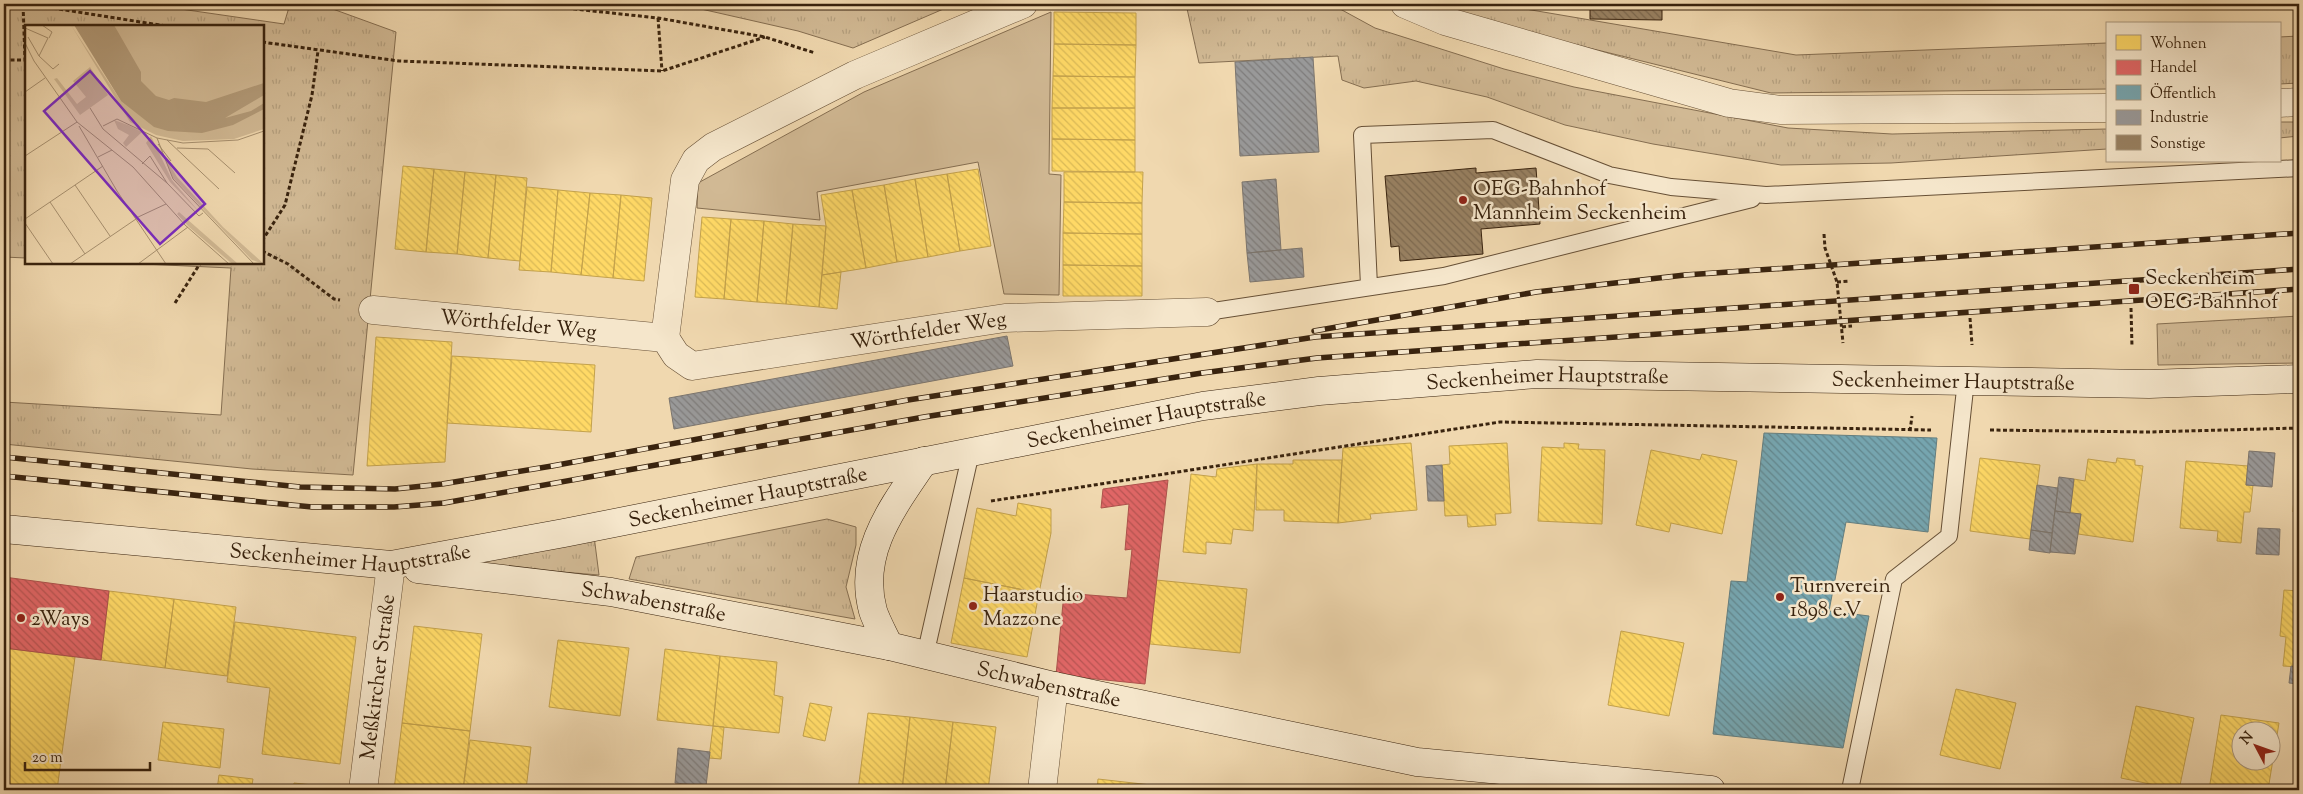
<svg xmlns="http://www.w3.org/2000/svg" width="2303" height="794" font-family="'Sorts Mill Goudy',serif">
<defs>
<pattern id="grass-tufts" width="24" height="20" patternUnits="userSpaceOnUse" patternTransform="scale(1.25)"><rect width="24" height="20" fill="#d1b994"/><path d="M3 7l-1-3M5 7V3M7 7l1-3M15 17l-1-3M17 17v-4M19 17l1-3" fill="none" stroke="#b49f7e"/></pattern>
<pattern id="homes-back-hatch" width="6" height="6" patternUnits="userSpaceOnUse" patternTransform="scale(1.25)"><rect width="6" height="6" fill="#ffd966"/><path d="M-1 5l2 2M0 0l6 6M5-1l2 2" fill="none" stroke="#dbba57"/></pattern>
<pattern id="shops-back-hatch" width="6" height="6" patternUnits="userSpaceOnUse" patternTransform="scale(1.25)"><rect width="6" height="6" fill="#e06666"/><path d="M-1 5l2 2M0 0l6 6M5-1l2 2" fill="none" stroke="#b75452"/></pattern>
<pattern id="public-back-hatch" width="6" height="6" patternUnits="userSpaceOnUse" patternTransform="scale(1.25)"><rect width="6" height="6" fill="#76a5af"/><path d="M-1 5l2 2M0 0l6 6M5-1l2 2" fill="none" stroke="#62868d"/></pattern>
<pattern id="industry-back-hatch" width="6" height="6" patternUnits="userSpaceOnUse" patternTransform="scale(1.25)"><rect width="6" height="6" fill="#999"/><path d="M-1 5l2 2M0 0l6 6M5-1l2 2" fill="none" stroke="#7e7c7b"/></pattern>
<pattern id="building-back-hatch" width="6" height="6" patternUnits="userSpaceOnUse" patternTransform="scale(1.25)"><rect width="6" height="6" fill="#988162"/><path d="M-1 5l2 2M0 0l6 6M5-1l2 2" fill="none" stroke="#7d694f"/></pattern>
</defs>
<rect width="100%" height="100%" fill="#f0d8af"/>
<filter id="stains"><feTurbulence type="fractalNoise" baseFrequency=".004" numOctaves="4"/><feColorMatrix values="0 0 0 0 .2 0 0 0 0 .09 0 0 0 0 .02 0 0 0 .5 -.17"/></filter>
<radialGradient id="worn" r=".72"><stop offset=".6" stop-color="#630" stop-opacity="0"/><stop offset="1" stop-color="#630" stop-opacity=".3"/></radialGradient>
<path fill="url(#grass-tufts)" stroke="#856e51" d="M4,4H146L284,24L290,4H319L396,32L353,475L252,469L4,444V402L221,415L231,268L121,263L262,262V26H26V258L4,257Z
M679,4H955L853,48L798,31Z
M1186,4H1331L1375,28L1504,69L1574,87L1788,128L1892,134L2107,129V149L1891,163L1781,165L1653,144L1565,125L1487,97L1416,81L1364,88L1342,80L1338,56L1199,63Z
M1430,4H1496L1796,55L2107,43V89L1771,93L1448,13Z
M2299,36V83L2279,84V37Z
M2279,122H2299V136L2279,138Z
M2299,316V363L2158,365L2157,324Z
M827,519L856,527V545L846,587L855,619L629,579L636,557Z
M593,528L599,575L490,566L463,558Z"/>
<path fill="#d1b994" stroke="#856e51" d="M1051,12L1049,174L1061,175L1059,295L1004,294L978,162L817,192L820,220L697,208L698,183L864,92Z"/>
<path fill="url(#homes-back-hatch)" stroke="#c4a24c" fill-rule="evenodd" d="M1054,12L1136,13V45L1054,44Z
M1054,44L1136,45L1135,77L1053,76Z
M1053,76L1135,77V108H1052Z
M1052,108H1135V140L1052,139Z
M1052,139L1135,140V172L1052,171Z
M403,166L434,169L426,252L395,249Z
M434,169L465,172L457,254L426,252Z
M978,169L991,246L960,251L947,174Z
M465,172L496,175L488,258L457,254Z
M1064,172H1143L1142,203L1064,202Z
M947,174L960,251L928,257L915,179Z
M496,175L527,178L520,261L488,258Z
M915,179L928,257L897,262L884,185Z
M884,185L897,262L866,268L852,190Z
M527,187L558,190L551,272L519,270Z
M558,190L590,193L581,275L551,272Z
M852,190L866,268L822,275L826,226L821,195Z
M590,193L621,195L613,278L581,275Z
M621,195L652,198L644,281L613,278Z
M1064,202L1142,203V234L1063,233Z
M702,217L731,219L724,299L695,297Z
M731,219L764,221L757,302L724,299Z
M764,221L793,224L786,304L757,302Z
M793,224L826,226L819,307L786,304Z
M1063,233L1142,234V266L1063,265Z
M1063,265L1142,266V296H1063Z
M841,272L837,309L819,307L822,275Z
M376,337L452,342L445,462L367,466Z
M452,356L595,365L591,432L447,423Z
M1411,443L1417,510L1370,514L1371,519L1338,523L1343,448Z
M1507,443L1511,513L1495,514L1496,525L1468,527L1467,515L1445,516L1442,465L1450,464L1449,446Z
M1564,443L1579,444L1578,449L1605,450L1602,524L1538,521L1542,447L1564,448Z
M1651,450L1700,460L1702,454L1737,461L1722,534L1671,523L1669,532L1636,525Z
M1980,458L2040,465L2030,539L1970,531Z
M2117,458L2135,460V465L2143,466L2133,542L2078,534L2081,514L2070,513L2074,479L2085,481L2088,459L2116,463Z
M1293,460H1342L1338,523L1284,521V510H1256L1257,464H1293Z
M2186,461L2248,466L2246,485H2253L2250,512H2244L2241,543L2217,541L2218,531L2180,528Z
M1257,464L1253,531L1233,529L1231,544L1206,542V554L1183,552L1191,474L1216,477L1217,469Z
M2299,481V536H2295L2297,513L2293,512L2294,496H2298Z
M1018,503L1051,509V533L1039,593L964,578L977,508L1016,516Z
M964,578L1039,593L1027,657L951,643Z
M1156,580L1247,589L1240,653L1150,644Z
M2284,590L2299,591V667L2283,666L2286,637L2280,636Z
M109,591L174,599L165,668L101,660Z
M174,599L236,607L227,676L165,668Z
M235,622L356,637L340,764L262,754L270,688L227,682Z
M414,626L482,634L470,731L402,723Z
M1621,631L1684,643L1669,716L1608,705Z
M558,640L629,648L620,716L549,707Z
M4,648L75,657L57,790H4Z
M665,649L720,656L713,726L657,720Z
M720,656L777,662L774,695L783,697L779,733L713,726Z
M1956,689L2016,703L2000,769L1940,755Z
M810,703L832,707L825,741L803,736Z
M2136,706L2194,718L2179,790L2121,778Z
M868,713L910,717L902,790H858Z
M2221,715L2279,723L2268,790H2209ZM2240,732H2270V762H2240Z
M910,717L953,722L945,790H902Z
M163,722L224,729L220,768L158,760Z
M953,722L996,727L988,790H945Z
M402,723L470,731L463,790H394Z
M713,726L724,727L721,759L709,758Z
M470,740L531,747L526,790H463Z
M219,775L253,779L251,790H217Z
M1098,779L1160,786L1159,790H1097Z
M294,783L332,787L331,790H293Z"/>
<path fill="url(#shops-back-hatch)" stroke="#ae524c" d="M1168,480L1145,684L1056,675L1064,593L1127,598L1132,549L1125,550L1129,504L1101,508L1103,489Z
M4,577L109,591L101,660L4,648Z"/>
<path fill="url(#public-back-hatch)" stroke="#647e7f" d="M1764,433L1937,438L1928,532L1846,522L1829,611L1869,616L1843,748L1713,734L1731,581L1747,582Z"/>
<path fill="url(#industry-back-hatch)" stroke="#7c766f" d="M1313,57L1319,152L1240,156L1235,62Z
M1276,179L1281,250L1247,253L1242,182Z
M1302,248L1304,277L1250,282L1247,253Z
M1007,336L1013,366L674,429L669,398Z
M2249,451L2275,453L2272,487L2246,485Z
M1442,465L1444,501H1428L1426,466Z
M2059,477L2074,479L2070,513L2055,511Z
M2037,485L2058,488L2052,533L2031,530Z
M2055,511L2081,514L2075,554L2050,552Z
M2258,528L2280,529L2279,555L2256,554Z
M2031,530L2052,533L2050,553L2029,550Z
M2291,666L2299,667V684L2289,683Z
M678,748L710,752L706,786L675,783Z"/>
<path fill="url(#building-back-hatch)" stroke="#39230e" d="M1590,4H1662V20L1590,19Z
M1476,168V173L1536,168L1540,224L1481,229L1483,254L1400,261L1399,246L1391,247L1385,176Z"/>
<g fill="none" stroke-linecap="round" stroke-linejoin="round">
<g stroke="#675036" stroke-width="18">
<path id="service" d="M1369,286L1362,135L1493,130L1609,175L1671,187L1766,195L2299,168
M1207,312L1444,276L1752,199
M925,656L971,452
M1850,790L1894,579L1949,536L1966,380"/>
</g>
<g stroke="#675036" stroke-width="29">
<g id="minor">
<path d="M1405,4L1445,21L1729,103L1780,110L2107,108"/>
<path d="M2279,103L2299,102"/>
<path id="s1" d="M373,310L665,338L676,355L692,366L1005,318L1207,312"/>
<path d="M665,338L685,180L696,160L713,147L855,75L1023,4"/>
<path id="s2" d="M363,790L391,565"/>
<path d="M1042,790L1054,686"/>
</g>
</g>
<g stroke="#39230e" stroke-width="29">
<g id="secondary">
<path id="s3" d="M4,529L391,565L564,533L1203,406L1319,391L1537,374L2149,384L2299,379"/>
<path id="s4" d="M418,569L611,592L889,646L1054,686L1417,762L1711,790"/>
<path d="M889,646C884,635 877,623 873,611C857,552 893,507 924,461"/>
</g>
</g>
<path stroke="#39230e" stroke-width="3" stroke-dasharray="4 2.5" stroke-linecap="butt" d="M27,4L166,26
M528,4L658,18L765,37L815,53
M658,18L662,71
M262,42L399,61L662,71L765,37
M4,60H25L23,4
M1824,234L1825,248L1837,282L1843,343
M262,241L285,205L312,95L318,51
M262,251L288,264L334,299L340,300
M1837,282L1850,281
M175,303L201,262
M2131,308L2132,347
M1970,318L1972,345
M1842,327L1852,326
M1990,430L2148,432L2299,428
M1910,431L1912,416
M991,501L1500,422L1931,430"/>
<use href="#service" stroke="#f5e6cb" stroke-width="16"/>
<use href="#minor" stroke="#f5e6cb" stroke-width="28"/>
<use href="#secondary" stroke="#f5e6cb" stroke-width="28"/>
<g stroke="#39230e" stroke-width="5.5">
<path id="rail" d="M1314,331L1536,292L1685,275L2299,233
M4,457L300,487L395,489L442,484L552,466L908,400L1315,337L2299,269
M4,476L312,507H394L444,503L924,417L1202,373L1317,358L2299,289"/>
</g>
<use href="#rail" stroke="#f5e6cb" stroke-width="4" stroke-dasharray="11" stroke-linecap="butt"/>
</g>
<g fill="#8f2418" stroke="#f5e6cb" stroke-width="2">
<circle cx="1463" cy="200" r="5"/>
<rect x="2128" y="283" width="12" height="12" rx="2.5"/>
<circle cx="1780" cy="597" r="5"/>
<circle cx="973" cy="606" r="5"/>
<circle cx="21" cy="618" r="5"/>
</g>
<g text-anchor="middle" stroke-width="5" stroke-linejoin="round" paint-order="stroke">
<g font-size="21" fill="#39230e" stroke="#f5e6cb" text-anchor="start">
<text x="1473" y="195">OEG-Bahnhof<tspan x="1473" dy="24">Mannheim Seckenheim</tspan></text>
<text x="2145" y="284">Seckenheim<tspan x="2145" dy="24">OEG-Bahnhof</tspan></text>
<text x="1790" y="592">Turnverein<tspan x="1790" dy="24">1898 e.V</tspan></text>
<text x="983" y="601">Haarstudio<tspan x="983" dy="24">Mazzone</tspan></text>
<text x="31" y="625">2Ways</text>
</g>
<g font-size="21" fill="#39230e" stroke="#f5e6cb">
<text dy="7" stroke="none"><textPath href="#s1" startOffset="146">Wörthfelder Weg</textPath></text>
<text dy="7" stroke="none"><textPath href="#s1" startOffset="572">Wörthfelder Weg</textPath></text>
<text dy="7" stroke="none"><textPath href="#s3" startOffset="1562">Seckenheimer Hauptstraße</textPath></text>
<text dy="7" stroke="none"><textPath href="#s3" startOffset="1968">Seckenheimer Hauptstraße</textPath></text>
<text dy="7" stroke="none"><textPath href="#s3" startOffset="1158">Seckenheimer Hauptstraße</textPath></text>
<text dy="7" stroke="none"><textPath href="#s3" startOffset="752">Seckenheimer Hauptstraße</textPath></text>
<text dy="7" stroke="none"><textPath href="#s3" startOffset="348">Seckenheimer Hauptstraße</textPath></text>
<text dy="7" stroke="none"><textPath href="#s4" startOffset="238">Schwabenstraße</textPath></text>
<text dy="7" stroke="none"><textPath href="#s2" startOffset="114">Meßkircher Straße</textPath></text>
<text dy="7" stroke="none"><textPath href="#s4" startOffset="642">Schwabenstraße</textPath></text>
</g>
</g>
<g transform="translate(25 25)">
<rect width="239" height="239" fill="#f0d8af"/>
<path d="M46,0L96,76L125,78L89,0H239V104L209,114L158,116L131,110L105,97ZM65,42L83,70L55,90L29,54L32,53L52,79L61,72L48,56ZM126,111L147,155L175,188L145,157L121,118ZM135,123L152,152L198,202L239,239L227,235L148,153ZM154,187L212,238L226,239H207L205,237L164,202L152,189Z" fill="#d1b994"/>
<path d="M89,95L103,100L117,107L101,122L98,118L104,110L93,104Z" fill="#d1b994"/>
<path d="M49,0H89L116,47V56L131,71L144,75L149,73L181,77L239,58V70L200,93L226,86L239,78V84L208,100L177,108L143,106L129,102L96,76Z" fill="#b29a78"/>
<path fill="none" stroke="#a7906f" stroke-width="1" d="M17,0L27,7L24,13M0,3L23,13L14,31M3,12L14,31L28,44L34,39M0,18L9,36L52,97L108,142L160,200L204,239M0,67L20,53M65,83L78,104L142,158M54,101L92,166L141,239M78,101L92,94L132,113L158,118L213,115L239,106M132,113L148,154L229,239M142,115L194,164M133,119L146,136M152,123L183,124L210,148M0,131L52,97M73,132L87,125M117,139L125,131L142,158L174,191L178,188M50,160L85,211M25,177L60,229M111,193L141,179M0,194L78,141M0,198L28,239M45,239L111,194M113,239L163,202"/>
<path fill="#7b2cbf" fill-opacity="0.15" stroke="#7b2cbf" stroke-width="2.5" d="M65,46L180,179L135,219L19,86Z"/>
<rect width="239" height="239" fill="none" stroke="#39230e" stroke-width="2.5"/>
</g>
<rect width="2303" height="794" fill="none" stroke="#f0d8af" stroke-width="20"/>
<rect x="5" y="5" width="2293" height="784" fill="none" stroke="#39230e" stroke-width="2.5"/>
<rect x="10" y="10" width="2283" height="774" fill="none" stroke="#39230e"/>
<rect x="2106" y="22" width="175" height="140" fill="#f5e6cb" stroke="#aa987f"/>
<rect x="2116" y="35" width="25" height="15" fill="#ffd966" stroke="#aa987f"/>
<text x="2150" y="48" font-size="15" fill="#39230e">Wohnen</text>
<rect x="2116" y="60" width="25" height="15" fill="#e06666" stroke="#aa987f"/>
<text x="2150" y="72" font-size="15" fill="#39230e">Handel</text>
<rect x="2116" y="85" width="25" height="15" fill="#76a5af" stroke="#aa987f"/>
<text x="2150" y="98" font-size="15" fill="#39230e">Öffentlich</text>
<rect x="2116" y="110" width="25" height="15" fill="#999999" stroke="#aa987f"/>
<text x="2150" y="122" font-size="15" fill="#39230e">Industrie</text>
<rect x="2116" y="135" width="25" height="15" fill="#988162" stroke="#aa987f"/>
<text x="2150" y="148" font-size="15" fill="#39230e">Sonstige</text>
<g transform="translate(2256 746) rotate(311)"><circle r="24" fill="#f5e6cb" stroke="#aa987f"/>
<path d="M0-4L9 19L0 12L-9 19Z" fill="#8f2418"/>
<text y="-8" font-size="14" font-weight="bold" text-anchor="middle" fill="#39230e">N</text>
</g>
<path d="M25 762v8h125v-8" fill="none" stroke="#39230e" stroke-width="2.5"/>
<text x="32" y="762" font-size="15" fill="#39230e" stroke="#f5e6cb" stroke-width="4" paint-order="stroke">20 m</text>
<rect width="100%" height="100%" filter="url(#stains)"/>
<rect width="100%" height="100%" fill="url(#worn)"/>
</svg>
